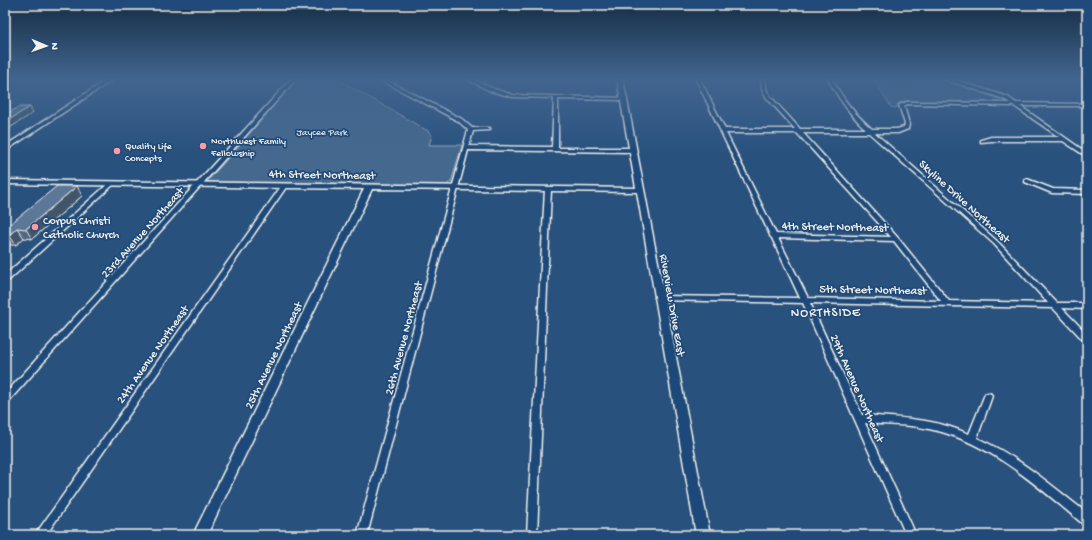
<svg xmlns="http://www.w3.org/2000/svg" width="1092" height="540" font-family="'Gochi Hand',sans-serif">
<rect width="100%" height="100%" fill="#28517e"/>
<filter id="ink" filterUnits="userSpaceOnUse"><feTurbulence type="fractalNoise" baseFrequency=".025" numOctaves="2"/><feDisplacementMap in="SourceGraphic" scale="8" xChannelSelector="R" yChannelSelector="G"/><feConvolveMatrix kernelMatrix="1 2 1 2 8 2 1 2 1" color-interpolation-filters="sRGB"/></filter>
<g filter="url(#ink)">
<path fill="#45688e" stroke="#9cacbb" d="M297,79H337L428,131L432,135L429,145H462L451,182L446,185L207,182Z
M873,79H941L996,96L1006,101L1001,103L905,101L899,103L896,108L891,107Z"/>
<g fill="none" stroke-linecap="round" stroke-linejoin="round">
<g stroke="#f4f1e8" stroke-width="3">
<path id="minor" d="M291,79H296L8,402L5,404V394Z
M379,79H385L462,119L472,128H490V130H488L473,131L469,146L552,147L554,98L513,97L490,91L467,79H473L494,89L513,95L626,98V99L624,100L558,99V148H632L635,150L632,152L468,150L367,535H357L468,130L458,121Z
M696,79H700L725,129H795L766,97L762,89L761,79H765L766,89L770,96L800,129H866C850,115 839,99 828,79H832C844,101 854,113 872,129H897L904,127L905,124L899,105L907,102L1010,103L1004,99L944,79H952L1008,97L1016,103L1087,104V106H1020L1087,153V157L1063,141H991L981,142V140L991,137H1059L1014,106L907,104L904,106L909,124L908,129L898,133H875L998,242L1057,303H1087V309L1062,308L1087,334V342L1084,341L1053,308L810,303L862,415C900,418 933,418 969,434L985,394L988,393L991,394L992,396L977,438C1018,456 1052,486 1087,513V525L1083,524C1037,486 989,441 929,429C908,424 886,425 865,423L916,535H906L803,303L656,300L655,298L656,296H659L800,298L772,238L770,236V235ZM726,133H797L891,237L776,234ZM803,133H869L994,244L1048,303L949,301L898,238ZM778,238L894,241L941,301L808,298Z
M1027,179L1053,189L1087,190V194L1052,193L1025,182V180Z
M111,182L114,184L113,185L8,281H5V275L109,183Z
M284,184L287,186L46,535H35L282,185Z
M548,187L551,189L537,535H527L545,189Z"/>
</g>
<g stroke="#f4f1e8" stroke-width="3">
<path id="tertiary" d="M108,79H114L5,151V146Z
M617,79H623L710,535H696L637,192L372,189L207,535H193L364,189L5,184V180L636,188Z"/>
</g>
<use href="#minor" fill="#1f4a7a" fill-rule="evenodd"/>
<use href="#tertiary" fill="#1f4a7a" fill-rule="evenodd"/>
</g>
<path fill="#4e6784" stroke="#f4f1e8" d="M82,196L32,239L24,238L16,245H5V228Z"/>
<path fill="#40546b" stroke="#f4f1e8" d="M30,107L33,113L5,131V122Z
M77,186L82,196L32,239L26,229Z
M17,228L24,238L16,245L9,235Z"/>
<path fill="#5b7899" stroke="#f4f1e8" d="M19,107H30L5,122V115Z
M57,186H77L26,229L17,228L9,235H5V228Z"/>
</g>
<linearGradient id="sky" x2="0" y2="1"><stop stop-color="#162d45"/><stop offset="0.51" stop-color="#42658f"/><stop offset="1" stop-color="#42658f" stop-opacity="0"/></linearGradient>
<rect width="1092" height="155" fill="url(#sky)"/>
<g fill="#ff9aa2" stroke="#1f4a7a" stroke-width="1.5">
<circle cx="203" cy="146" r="4"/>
<circle cx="117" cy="151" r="4"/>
<circle cx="35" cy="227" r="4"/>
</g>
<g text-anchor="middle" stroke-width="3.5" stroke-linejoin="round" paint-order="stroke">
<g font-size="10" fill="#dadcda" stroke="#1f4a7a">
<text x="322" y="135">Jaycee Park</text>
</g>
<g font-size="10" fill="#f4f1e8" stroke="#1f4a7a" text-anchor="start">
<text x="211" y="144">Northwest Family<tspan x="211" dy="12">Fellowship</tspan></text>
<text x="125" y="149">Quality Life<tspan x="125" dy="12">Concepts</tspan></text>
</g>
<g font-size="12" fill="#f4f1e8" stroke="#1f4a7a">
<text transform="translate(322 174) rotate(1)" y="4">4th Street Northeast</text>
<text transform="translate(965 201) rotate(42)" y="4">Skyline Drive Northeast</text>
<text transform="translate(835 226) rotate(1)" y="4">4th Street Northeast</text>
<text transform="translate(142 232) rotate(-48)" y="4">23rd Avenue Northeast</text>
<text transform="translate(873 289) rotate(1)" y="4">5th Street Northeast</text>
<text transform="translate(673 305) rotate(80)" y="4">Riverview Drive East</text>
<text transform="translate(403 338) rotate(-75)" y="4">26th Avenue Northeast</text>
<text transform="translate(152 354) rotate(-55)" y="4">24th Avenue Northeast</text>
<text transform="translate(273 355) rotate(-64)" y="4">25th Avenue Northeast</text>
<text transform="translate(858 388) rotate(66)" y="4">29th Avenue Northeast</text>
</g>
<g font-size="12" fill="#f4f1e8" stroke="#1f4a7a" text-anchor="start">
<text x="43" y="224">Corpus Christi<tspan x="43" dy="14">Catholic Church</tspan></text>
</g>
<g font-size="13" letter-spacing="1" fill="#f4f1e8" stroke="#1f4a7a">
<text x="826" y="316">NORTHSIDE</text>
</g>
</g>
<rect width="1092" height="540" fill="none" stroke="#1f4a7a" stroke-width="20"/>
<rect x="10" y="10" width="1072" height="520" fill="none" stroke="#f4f1e8" stroke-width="1.5" filter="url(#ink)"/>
<g transform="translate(46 46) rotate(92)" stroke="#1f4a7a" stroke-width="3" paint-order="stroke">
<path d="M0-3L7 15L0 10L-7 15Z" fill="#f4f1e8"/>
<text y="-6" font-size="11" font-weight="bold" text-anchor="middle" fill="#f4f1e8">N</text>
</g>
</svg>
